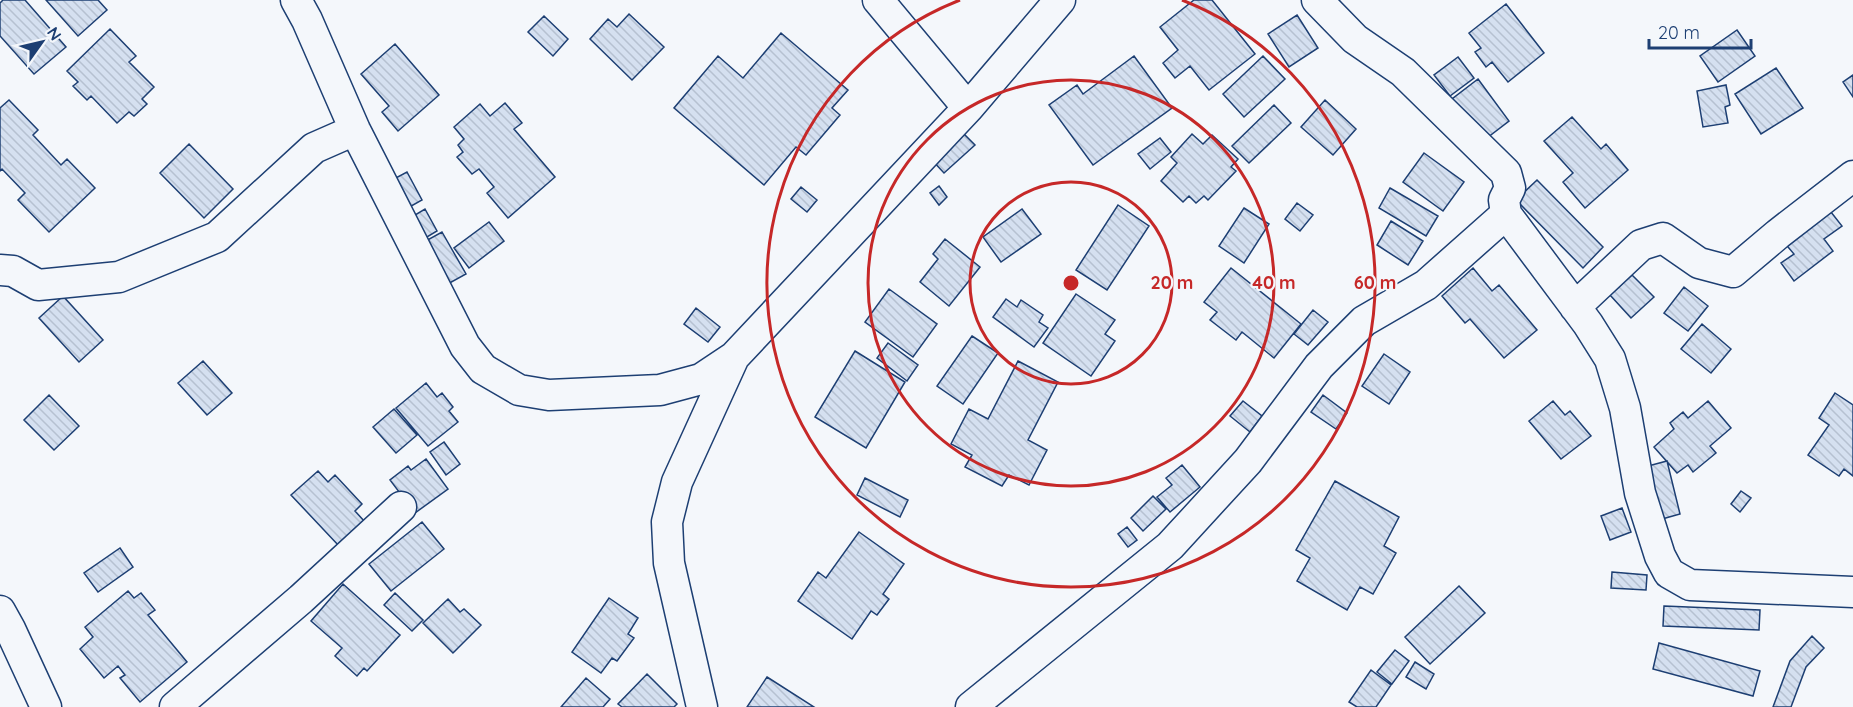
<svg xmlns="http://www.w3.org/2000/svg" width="1853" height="707" font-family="Quicksand,sans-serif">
<defs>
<pattern id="building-back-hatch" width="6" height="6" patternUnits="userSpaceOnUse" patternTransform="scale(1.5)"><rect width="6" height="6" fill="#d5e0f0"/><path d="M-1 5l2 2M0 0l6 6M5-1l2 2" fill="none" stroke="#b6c1d1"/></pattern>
</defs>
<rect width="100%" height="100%" fill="#f4f7fb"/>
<path fill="url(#building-back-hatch)" stroke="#1d3f73" stroke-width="1.5" d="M3,0H25L66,47L34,74L0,36V3Z
M46,0H98L107,10L78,36Z
M1194,0H1212L1255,54L1209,90L1190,66L1175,78L1163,63L1178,50L1160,27Z
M1506,4L1544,53L1508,82L1492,62L1486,67L1475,52L1481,48L1469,33Z
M629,14L664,47L632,80L590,39L608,19L617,27Z
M1297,15L1318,48L1289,67L1268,34Z
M544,16L568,39L553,56L528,32Z
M110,29L136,56L129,62L154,87L142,99L147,104L134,116L129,112L117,123L91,96L87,100L73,86L78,82L67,71Z
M1737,30L1755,56L1718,82L1700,56Z
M781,33L848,90L832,108L840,115L806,155L796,147L764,185L674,108L718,56L743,78Z
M395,44L439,95L398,131L382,112L389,106L361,74Z
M1134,56L1172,108L1093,165L1049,105L1077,85L1083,94Z
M1263,56L1285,79L1244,117L1223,94Z
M1458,57L1474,78L1450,96L1434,75Z
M1776,68L1803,108L1761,134L1735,94Z
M1853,75V97L1843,82Z
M1478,79L1509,121L1483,141L1452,99Z
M1726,85L1730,105L1725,107L1728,123L1703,127L1697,91Z
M9,100L38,130L33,135L61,165L67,159L95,188L49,232L18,200L25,193L2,169L0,171V108Z
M1325,100L1356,129L1333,155L1301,127Z
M505,103L522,123L514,129L555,177L508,218L487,193L494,187L479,169L472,174L457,157L463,152L458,145L464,139L454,127L480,104L490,116Z
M1274,105L1291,123L1249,163L1232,146Z
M1572,117L1601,149L1606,144L1628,170L1585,208L1563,182L1573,173L1544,141Z
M961,131L975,145L944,173L931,159Z
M1192,134L1203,144L1212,135L1238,159L1231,167L1236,171L1208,200L1204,196L1196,203L1189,196L1183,202L1161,181L1177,163L1171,157Z
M1160,138L1171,152L1150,169L1138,154Z
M189,144L233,189L204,218L160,173Z
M1424,153L1464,182L1443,211L1403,182Z
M407,172L422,200L406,209L390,181Z
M1537,180L1603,247L1583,268L1516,200Z
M939,186L947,197L939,205L930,193Z
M801,187L817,200L807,212L791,199Z
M1390,188L1438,216L1426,236L1379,208Z
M1297,203L1313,215L1300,231L1285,219Z
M1118,205L1149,226L1107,290L1076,270Z
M1827,207L1842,226L1824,239L1833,251L1794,281L1781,263L1794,254L1783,241Z
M1244,208L1269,224L1244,263L1219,246Z
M425,209L437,231L422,240L410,218Z
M1022,209L1041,234L1001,262L983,237Z
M1391,221L1423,241L1408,265L1377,245Z
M489,222L504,241L469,268L454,248Z
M442,232L466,274L446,285L422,243Z
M945,239L980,267L949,306L920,282L938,259L933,254Z
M1231,268L1301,324L1274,358L1242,332L1236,340L1210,320L1217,312L1204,302Z
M1473,268L1492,291L1499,285L1537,330L1504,358L1470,319L1465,323L1442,296Z
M1632,275L1654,297L1631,318L1610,295Z
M1684,287L1708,306L1688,331L1664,313Z
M889,289L937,324L913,357L865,322Z
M1076,294L1115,320L1105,334L1115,341L1091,376L1043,343Z
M63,296L103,340L79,362L39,318Z
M1006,299L1017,307L1021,300L1043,315L1039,322L1048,328L1034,347L993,317Z
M696,308L720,327L708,342L684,324Z
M1313,310L1328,322L1308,345L1294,334Z
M1702,324L1731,349L1711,373L1681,349Z
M972,336L998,353L963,404L937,386Z
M888,343L918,365L907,381L877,358Z
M855,351L905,382L866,448L815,417Z
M1384,354L1410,372L1389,404L1362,386Z
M203,361L232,393L207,415L178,383Z
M1018,361L1058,382L1028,440L1047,450L1029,485L1009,475L1002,486L965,467L972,455L951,444L969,409L988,419Z
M426,383L437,397L442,393L453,407L449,411L458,422L428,446L396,408Z
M1835,393L1853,405V476L1844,469L1839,476L1808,455L1829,425L1819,418Z
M49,395L79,426L54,450L24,420Z
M1323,395L1347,413L1336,429L1311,412Z
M1243,401L1262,416L1250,432L1230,416Z
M1553,401L1565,415L1570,411L1591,436L1561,459L1529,421Z
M1708,401L1731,428L1710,446L1716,453L1693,472L1688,465L1677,473L1654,447L1674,429L1670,423L1683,412L1688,418Z
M394,409L417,435L396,453L373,427Z
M444,442L460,464L446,475L430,452Z
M426,459L448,489L415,513L390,480L408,466L411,470Z
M1667,461L1680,514L1662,519L1648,466Z
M1182,465L1200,487L1170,512L1157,497L1172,485L1166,478Z
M318,471L328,482L335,475L362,504L355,511L365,522L339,546L291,495Z
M865,478L908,500L900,517L857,495Z
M1335,481L1399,517L1384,546L1396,553L1373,594L1360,587L1347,610L1297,581L1310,558L1296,550Z
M1741,491L1751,498L1740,512L1731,504Z
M1153,496L1166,509L1143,531L1131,518Z
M1622,508L1631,532L1610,540L1601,516Z
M422,522L444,549L391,591L369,564Z
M1127,527L1137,540L1128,547L1118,534Z
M859,532L904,564L883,594L889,599L877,615L871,611L852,639L798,601L818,572L826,578Z
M120,548L133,567L98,592L84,573Z
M1612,572L1647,575L1646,590L1611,588Z
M343,584L400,635L367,671L364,668L357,676L335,656L342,648L311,621Z
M1459,586L1485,613L1430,664L1405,637Z
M128,591L134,598L141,593L155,610L148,615L187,662L140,702L120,678L125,675L118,666L104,678L80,649L93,637L85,627Z
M395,593L423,620L412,631L384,605Z
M609,598L638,618L628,634L634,638L617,661L612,658L601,673L572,652Z
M448,599L460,612L464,609L481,625L453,653L423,623Z
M1664,606L1760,610L1759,630L1663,626Z
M1812,636L1824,648L1806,667L1791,707H1773L1790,661Z
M1659,643L1760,671L1753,696L1653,669Z
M1395,650L1409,661L1392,684L1377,672Z
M1415,662L1434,674L1426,689L1406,677Z
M1371,670L1391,685L1376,707H1357L1349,702Z
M647,674L677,704L674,707H622L618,704Z
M767,677L814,707H747Z
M586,678L610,699L603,707H561Z"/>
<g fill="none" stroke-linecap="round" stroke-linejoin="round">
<g stroke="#1d3f73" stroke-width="33">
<path id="street" d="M296,0L307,20L355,130L465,346L483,369L519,390L549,395L660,390L701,379L734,357
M878,0L968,108
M1317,0L1355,39L1403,72L1506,173L1510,188L1504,200L1506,214L1588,324L1610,359L1625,408L1640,493L1660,556L1669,573L1690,585L1853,592
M0,270L13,271L38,285L119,277L217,237L314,148L355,130
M1575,307L1641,245L1663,238L1699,263L1733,272L1778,234L1853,176
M0,611L10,629L46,707
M175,707L301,599L401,507
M702,707L669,563L667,522L677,482L734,357L968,108L1060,0
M971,707L1170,546L1248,461L1319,366L1364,321L1426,285L1506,214"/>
</g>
<use href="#street" stroke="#f4f7fb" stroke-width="30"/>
</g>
<g fill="none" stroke="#c62828" stroke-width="3">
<circle cx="1071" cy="283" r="101"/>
<circle cx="1071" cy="283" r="203"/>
<path d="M1182 0A304 304 0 1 1 960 0"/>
</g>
<circle cx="1071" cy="283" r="9" fill="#c62828" stroke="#f4f7fb" stroke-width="3"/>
<g font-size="18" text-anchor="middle" font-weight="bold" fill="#c62828" stroke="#f4f7fb" stroke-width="4.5" stroke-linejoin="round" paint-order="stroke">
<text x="1172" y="289">20 m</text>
<text x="1274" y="289">40 m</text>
<text x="1375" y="289">60 m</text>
</g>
<g transform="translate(42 42) rotate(56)" stroke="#f4f7fb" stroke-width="4.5" paint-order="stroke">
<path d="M0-4.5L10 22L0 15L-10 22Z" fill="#1d3f73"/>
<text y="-9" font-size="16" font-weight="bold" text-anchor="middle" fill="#1d3f73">N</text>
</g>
<path d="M1649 39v9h102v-9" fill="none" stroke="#1d3f73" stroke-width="3"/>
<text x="1658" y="39" font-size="18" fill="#1d3f73" stroke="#f4f7fb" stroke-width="4.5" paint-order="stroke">20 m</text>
</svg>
